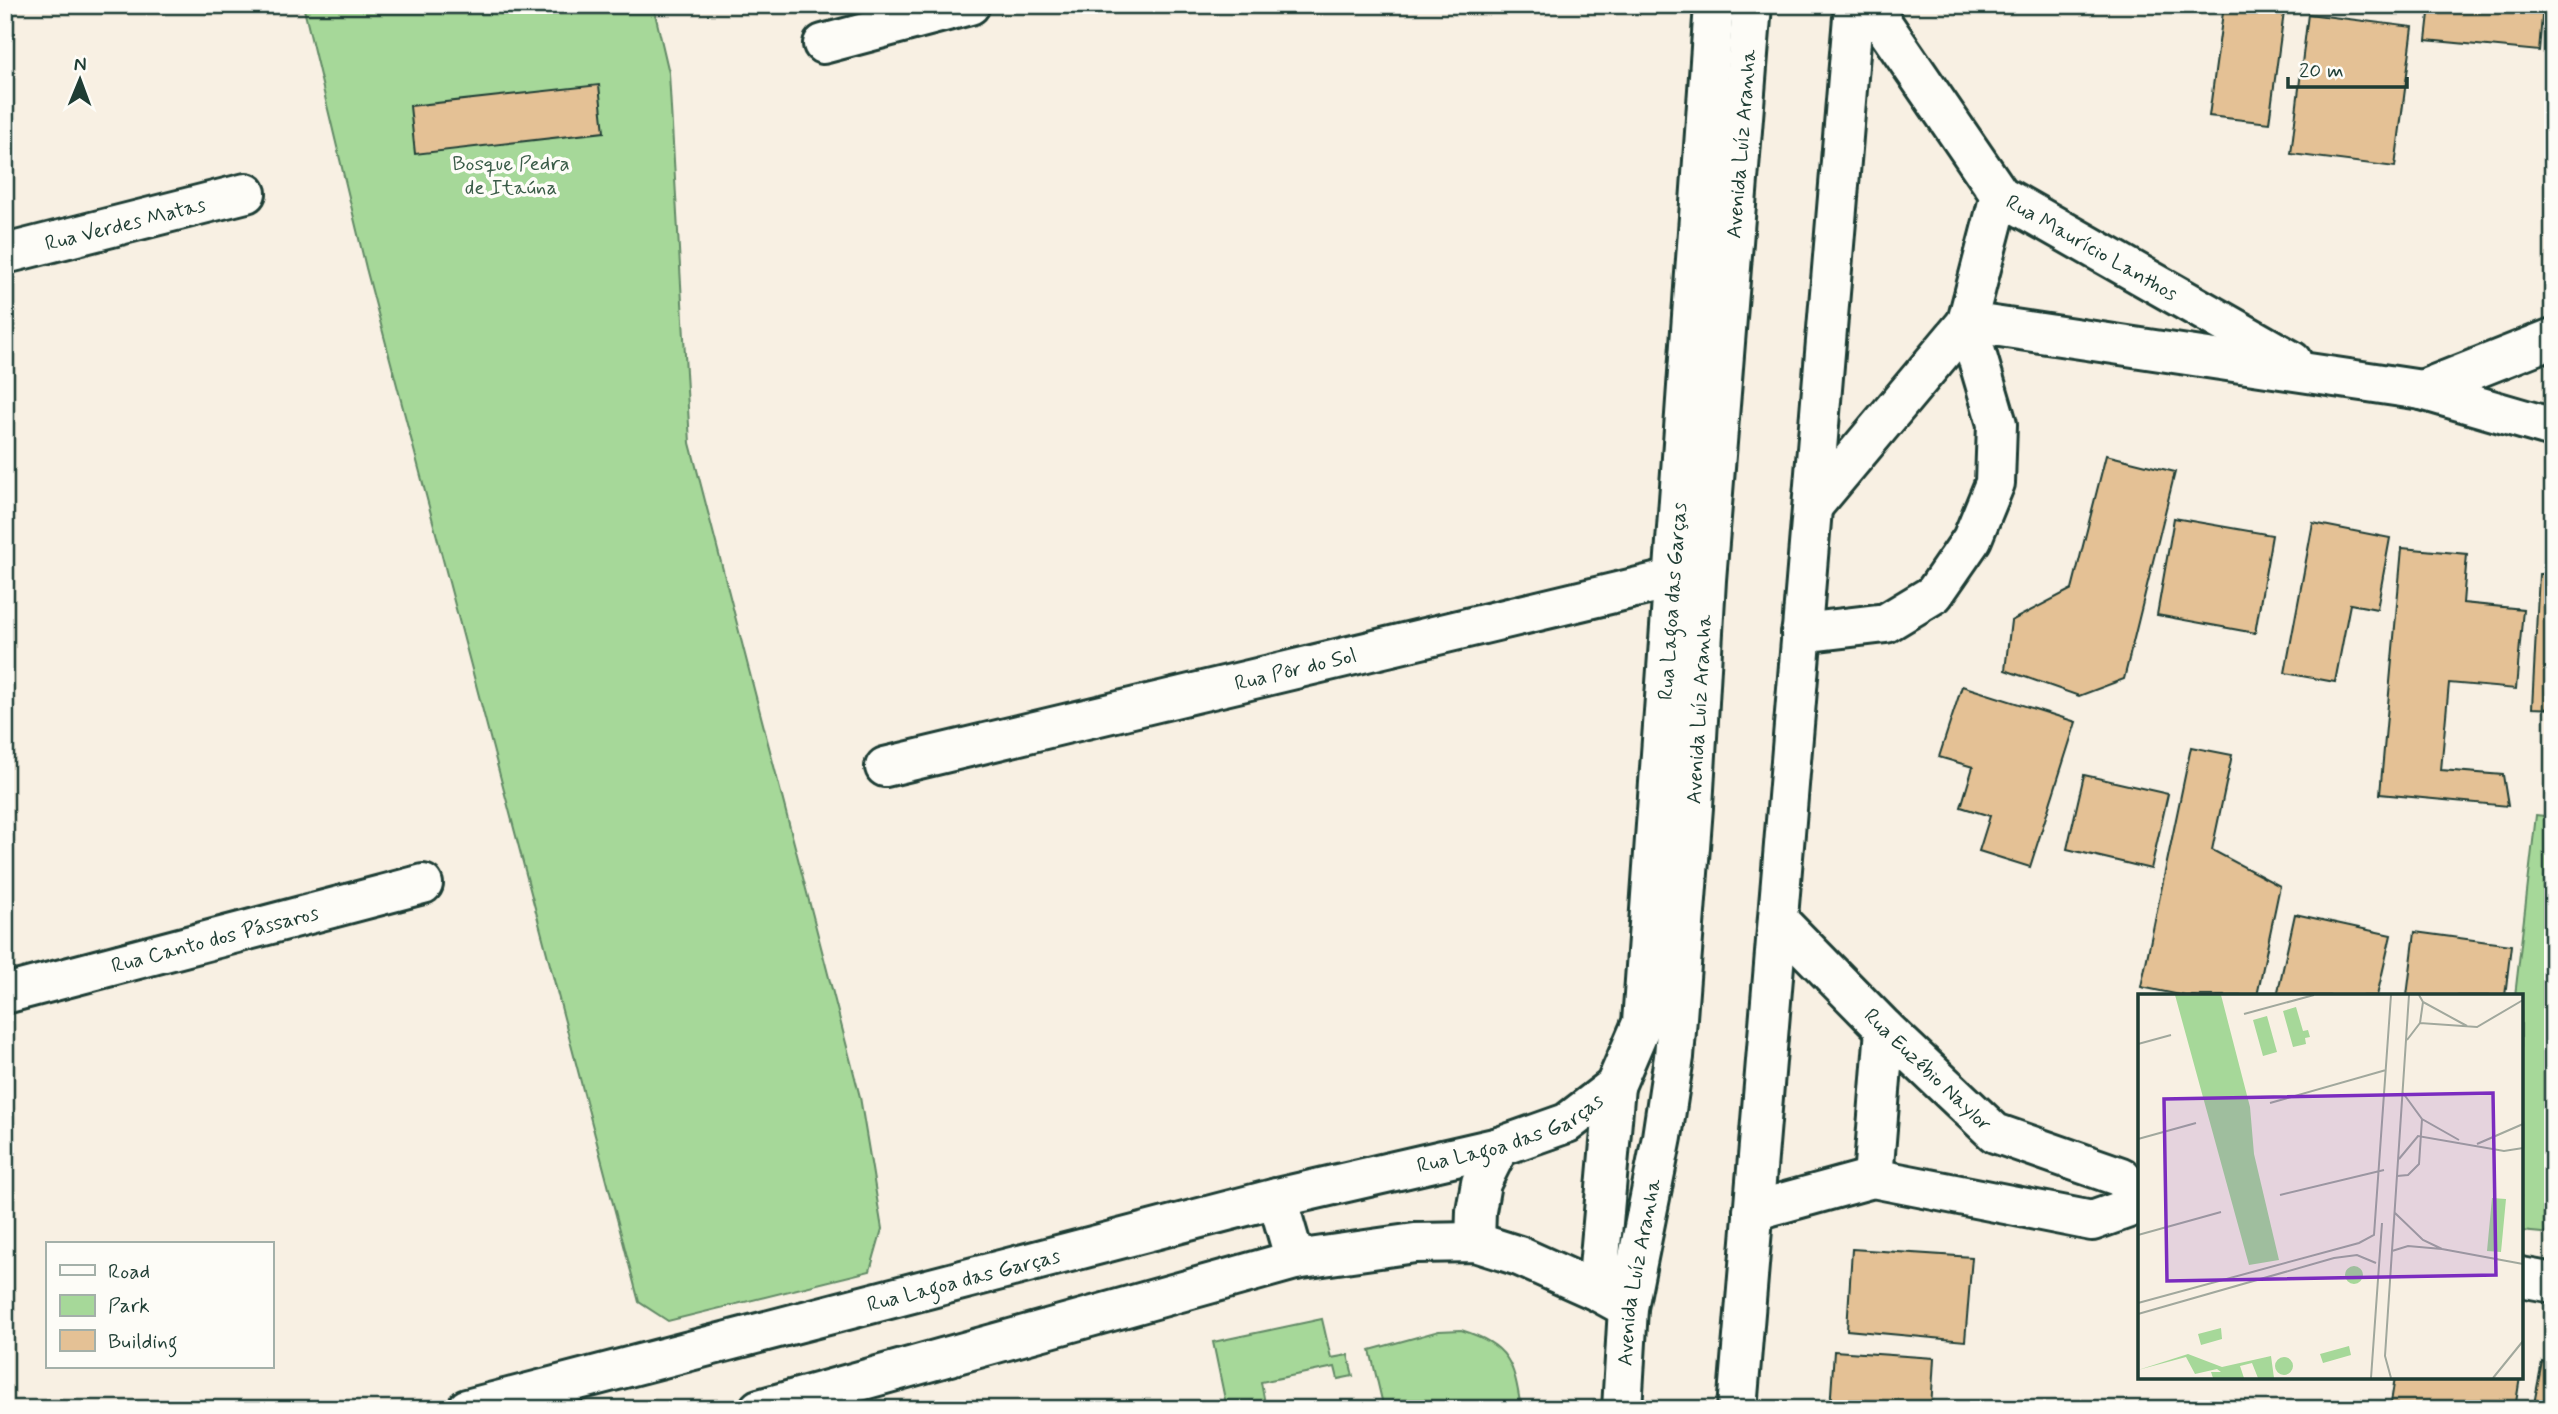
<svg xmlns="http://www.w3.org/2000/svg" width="2558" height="1414" font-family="Mynerve,sans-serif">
<rect width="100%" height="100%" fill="#f8f0e3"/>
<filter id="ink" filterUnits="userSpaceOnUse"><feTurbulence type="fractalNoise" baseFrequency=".0143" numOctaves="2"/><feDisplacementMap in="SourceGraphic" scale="14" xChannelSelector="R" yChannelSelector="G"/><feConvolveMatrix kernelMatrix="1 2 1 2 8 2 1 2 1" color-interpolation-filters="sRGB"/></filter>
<g filter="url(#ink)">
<path fill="#a6d899" stroke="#628a66" stroke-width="2" d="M303,5H653L669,73L690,443L860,1097L882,1229L870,1271L668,1321L639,1302L366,268Z
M2536,815L2553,817V1234L2521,1231V996H2515Z
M1322,1319L1331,1358L1348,1355L1353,1376L1338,1379L1335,1367L1261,1382L1266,1409H1227L1213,1342Z
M1461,1330C1509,1345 1514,1362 1521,1409H1384L1370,1350L1439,1331Z"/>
<path fill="#e4c195" stroke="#1f3d34" stroke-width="2" d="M2224,5H2285L2269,123L2209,116Z
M2430,5H2543L2539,51L2426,40Z
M2308,14L2413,27L2395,167L2291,154Z
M599,85L604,132L415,154L410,106Z
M2106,455L2175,472L2124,679L2079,696L2005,670L2011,621L2072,589Z
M2174,518L2272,535L2255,633L2157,615Z
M2313,523L2390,538L2377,609L2350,604L2335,682L2285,673Z
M2402,548L2467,554L2463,603L2523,609L2516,689L2449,683L2441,770L2503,775L2508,806L2380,794Z
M2539,574H2553V709L2532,708Z
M1962,686L2076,722L2030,867L1979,851L1990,816L1961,807L1973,767L1939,757Z
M2191,747L2232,755L2212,850L2280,886L2257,996H2185L2141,987Z
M2084,775L2168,794L2151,869L2067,849Z
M2295,914L2391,935L2377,996H2277Z
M2415,932L2511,945L2505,996H2407Z
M1852,1249L1972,1257L1965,1341L1847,1330Z
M1834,1351L1934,1358L1931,1409H1830Z
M2542,1362L2553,1364V1409H2533Z
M2395,1377H2520L2515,1409H2390Z"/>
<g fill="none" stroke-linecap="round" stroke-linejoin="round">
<g stroke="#1f3d34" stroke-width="44">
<g id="minor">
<path id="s1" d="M1870,5L2000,195L2292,361"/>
<path d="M823,44L970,5"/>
<path id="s2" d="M5,254L246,193"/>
<path d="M2422,390L2553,338"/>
<path d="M1813,506L1967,322L2422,390L2553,428"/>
<path d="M1801,633L1886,623L1934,594L1972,539L1995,483L1997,424L1967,322L2000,195"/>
<path id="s3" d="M885,767L1672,579L1697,580"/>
<path id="s4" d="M1778,920L1885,1029L1995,1133L2121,1177L2140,1199"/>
<path id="s5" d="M5,994L423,884"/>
<path d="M1873,1178L1885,1029"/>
<path d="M1277,1198L1295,1260"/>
<path d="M1753,1211L1873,1178L2092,1221L2140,1204"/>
<path d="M1475,1242L1476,1211L1481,1183L1499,1147"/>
<path d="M2521,1277L2553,1283"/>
<path d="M1597,1291L1615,1086"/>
<path id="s6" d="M467,1409L1277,1198L1499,1147L1567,1123L1615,1086L1642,1023L1714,5"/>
<path d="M759,1409L1295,1260L1415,1243L1475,1242L1519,1256L1597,1291L1628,1308"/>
<path id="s7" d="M1622,1409L1628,1308L1662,1137L1674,1057L1693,807L1706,580L1752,5"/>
<path d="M1737,1409L1854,5"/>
</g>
</g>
<use href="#minor" stroke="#fdfcf7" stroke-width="38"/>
</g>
</g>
<g text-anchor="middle" stroke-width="7" stroke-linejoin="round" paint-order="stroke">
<g font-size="21" fill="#1f3d34" stroke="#fdfcf7">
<text dy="7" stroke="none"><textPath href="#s7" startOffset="1272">Avenida Luíz Aranha</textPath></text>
<text dy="7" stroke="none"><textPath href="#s2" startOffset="124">Rua Verdes Matas</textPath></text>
<text dy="7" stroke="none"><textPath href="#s1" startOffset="336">Rua Maurício Lanthos</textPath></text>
<text dy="7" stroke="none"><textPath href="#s6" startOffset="1689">Rua Lagoa das Garças</textPath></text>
<text dy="7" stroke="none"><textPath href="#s3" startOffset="422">Rua Pôr do Sol</textPath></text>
<text dy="7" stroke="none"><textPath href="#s7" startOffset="705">Avenida Luíz Aranha</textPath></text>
<text dy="7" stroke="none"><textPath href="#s5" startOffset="217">Rua Canto dos Pássaros</textPath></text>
<text dy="7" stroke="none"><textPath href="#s4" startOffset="212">Rua Euzébio Naylor</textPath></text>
<text dy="7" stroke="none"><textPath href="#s6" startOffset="1080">Rua Lagoa das Garças</textPath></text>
<text dy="7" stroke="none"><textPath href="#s7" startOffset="138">Avenida Luíz Aranha</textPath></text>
<text dy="7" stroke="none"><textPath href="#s6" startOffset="513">Rua Lagoa das Garças</textPath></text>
</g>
<g font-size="21" fill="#3a5c48" stroke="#fdfcf7">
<text x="511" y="170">Bosque Pedra<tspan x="511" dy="24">de Itaúna</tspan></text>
</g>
</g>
<g transform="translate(2138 994)">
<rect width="385" height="385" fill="#f8f0e3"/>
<path d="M37,1H83L112,113L116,160L141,266L111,271ZM158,13L165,37L170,36L172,43L167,44L168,50L155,53L145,17ZM129,22L139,58L125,62L115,26ZM354,204L368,205L363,258L349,257ZM207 281a9 9 0 1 1 18 0a9 9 0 1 1-18 0ZM83,334L84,345L63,351L60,340ZM211,352L213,361L185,369L182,360ZM50,360L84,373L133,362L136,384H120L114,369L102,372L106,384H75L73,378H83L79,375L57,380L48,363L0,376ZM137 372a9 9 0 1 1 18 0a9 9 0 1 1-18 0Z" fill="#a6d899"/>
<path fill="none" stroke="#a1a89d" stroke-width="2" d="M281,1L285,8L329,32M106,20L176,1M282,29L285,8M269,46L282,29L339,33L385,6M0,50L33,41M265,99L284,125L321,146M132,109L248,76M0,145L58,129M339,150L385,130M261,165L280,142L366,157L385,154M259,182L270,181L281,170L284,125M142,201L246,176M0,241L83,218M304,255L385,270M254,257L270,252L304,255L285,246L257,219M0,309L221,249L236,241L253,1M0,320L196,264L219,261L238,269M233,384L244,229M253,384L247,362L271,1M355,384L385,347"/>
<path fill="#7b2cbf" fill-opacity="0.15" stroke="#7b2cbf" stroke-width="3.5" d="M355,99L358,281L29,287L26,105Z"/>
<rect width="385" height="385" fill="none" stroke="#1f3d34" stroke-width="3.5"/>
</g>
<rect width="2558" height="1414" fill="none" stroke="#fdfcf7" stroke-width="28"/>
<rect x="14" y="14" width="2530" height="1386" fill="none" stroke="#1f3d34" stroke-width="2.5" filter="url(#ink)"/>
<rect x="46" y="1242" width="228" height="126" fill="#fdfcf7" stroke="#a4b0a9" stroke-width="2"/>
<rect x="60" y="1265" width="35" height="10" fill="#fdfcf7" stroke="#a4b0a9" stroke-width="2"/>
<text x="108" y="1278" font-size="21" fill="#1f3d34">Road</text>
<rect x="60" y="1295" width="35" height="21" fill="#a6d899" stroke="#a4b0a9" stroke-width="2"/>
<text x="108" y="1312" font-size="21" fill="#1f3d34">Park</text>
<rect x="60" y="1330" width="35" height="21" fill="#e4c195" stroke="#a4b0a9" stroke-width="2"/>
<text x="108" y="1348" font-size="21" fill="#1f3d34">Building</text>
<g transform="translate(80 80) rotate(1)" stroke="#fdfcf7" stroke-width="5" paint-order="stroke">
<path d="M0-5L12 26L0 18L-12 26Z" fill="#1f3d34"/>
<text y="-10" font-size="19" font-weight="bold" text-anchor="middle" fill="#1f3d34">N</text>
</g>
<path d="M2288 77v10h119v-10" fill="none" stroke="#1f3d34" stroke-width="3.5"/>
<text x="2299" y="77" font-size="21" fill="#1f3d34" stroke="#fdfcf7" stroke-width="5" paint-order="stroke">20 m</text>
</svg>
